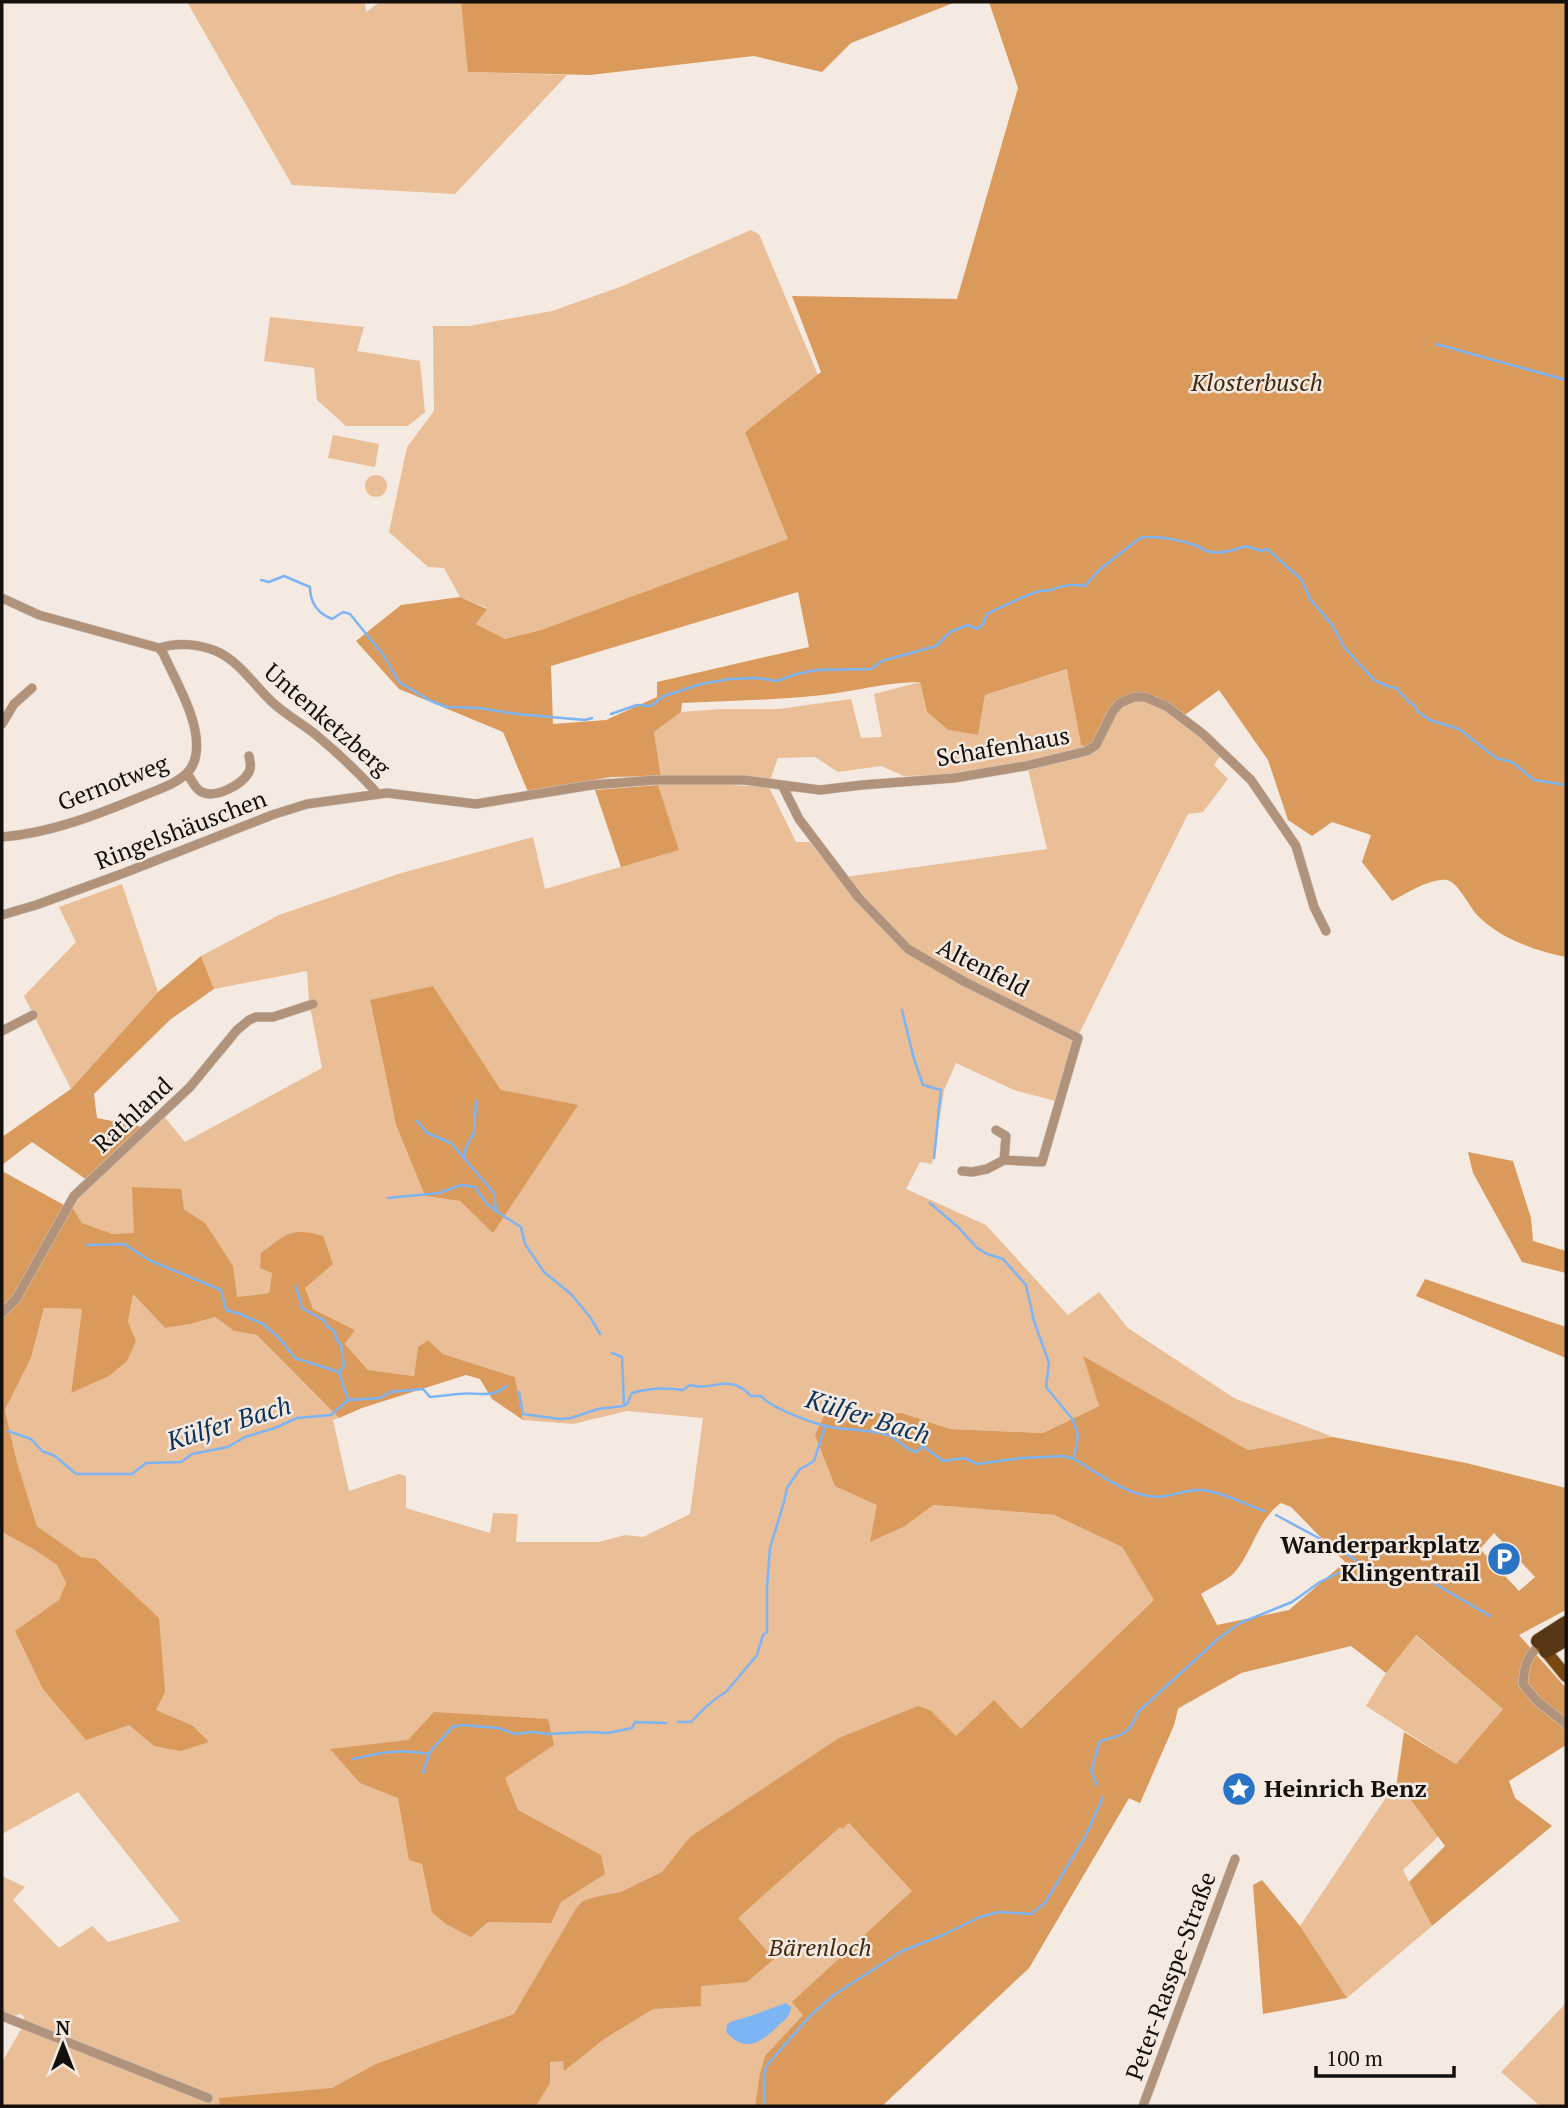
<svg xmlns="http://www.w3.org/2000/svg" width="1568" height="2108" font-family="'PT Serif',serif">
<rect width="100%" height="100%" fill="#f5eae1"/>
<path fill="#eabe96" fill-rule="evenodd" d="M187,2H365L366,12L380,2H461L469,72L567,75L455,194L292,185Z
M751,230L759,234L818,375L745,432L789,539L541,630L505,639L476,624L487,608L460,597L444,568L428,567L389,532L407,447L434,411L433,326H469L552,311L620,287Z
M270,317L364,327L357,351L420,361L425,412L408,426H346L317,400L314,368L264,361Z
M333,435L379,444L375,467L328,458Z
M365 486a11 11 0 1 1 22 0a11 11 0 1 1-22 0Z
M1068,669L1081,745L1087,747L1080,750L1006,765L940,775L904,776L881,766L838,772L815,757L778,758L770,780L661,776L654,732L681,712L722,709H778L851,699L861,738L882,737L874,694L920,682L927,712L948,730L978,735L985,695Z
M1144,699L1170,713L1221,755L1214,765L1228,779L1203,812L1188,814L1074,1044L1055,1101L1014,1090L956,1063L944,1090L932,1164L920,1162L906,1189L986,1225L1068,1315L1099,1292L1128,1328L1234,1398L1333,1437L1248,1450L1084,1357L1099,1406L1043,1433L950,1429L902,1413L877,1505L905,1526L932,1505L1054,1515L1122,1547L1154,1599L1241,1673L1178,1709L1174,1725L1140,1803L1129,1798L1029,1968L882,2106H2V2062L23,2026L24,2017L21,2014L13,2016L2,2011V1876L25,1887L13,1900L59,1948L92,1926L108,1942L180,1921L78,1792L2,1834V1532L33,1549L57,1565L66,1583L59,1600L130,1725L154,1746L192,1725L156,1710L81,1557L37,1526L17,1462L5,1410L31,1358L44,1308L82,1309L71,1392L136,1341L128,1321L132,1293L165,1328L191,1324L215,1317L234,1331L257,1335L339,1418L333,1420L349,1491L399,1474L406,1476V1508L490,1533L493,1513L518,1514L516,1542H599L625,1535L643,1537L690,1514L703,1418L627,1411L573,1424L523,1420L515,1377L443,1354L428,1340L418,1347L414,1376L368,1370L345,1344L355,1330L313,1309L304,1288L332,1264L272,1272L269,1293L237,1297L205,1223L184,1209L134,1234H113L82,1223L71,1205L163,1115L185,1142L322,1068L309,1001L307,971L214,989L201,956L279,915L398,874L533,837L545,889L678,850L658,785L713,784L769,787L796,842H810L838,878L1047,849L1028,769L1087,754L1121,704ZM433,986L501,1090L493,1232L460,1201L425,1196L396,1125L370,1001Z
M122,884L158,992L71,1089L24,996L76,942L59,907Z
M1415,1635L1503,1709L1456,1764L1366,1706L1386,1673Z
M1397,1781L1439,1836L1403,1870L1432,1926L1347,1998L1300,1926Z
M1566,2003V2106H1540L1501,2072Z"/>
<path fill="#da9a5c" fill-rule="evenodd" d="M461,2H956L851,43L822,72L754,56L590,75L468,72Z
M989,2H1566V957C1536,951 1501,939 1478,916C1470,908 1458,882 1447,880C1432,877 1405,894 1392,901L1362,862L1371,835L1332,822L1312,836L1288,820L1268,760L1219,690L1182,717C1154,691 1157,692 1119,700L1093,743L1087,747L1081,745L1067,669L985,695L978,735L948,730L927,712L920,682C887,682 856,691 823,695C776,700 729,701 682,703L681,712L654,732L661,776L611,777L528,792L503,732L399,689L356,641L401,605L460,597L487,609L476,624L505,639L541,630L788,539L745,432L821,372L792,296L957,299L1018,88ZM798,592L809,647L657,682V697L606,720L553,724L551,666Z
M658,785L679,850L621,867L595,790Z
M201,956L214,989L171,1019L94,1094L97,1118L143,1127L87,1180L32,1142L2,1165V1137L71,1089L158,992Z
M433,986L501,1090L578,1105L493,1233L460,1201L425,1196L396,1125L370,1000Z
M1468,1152L1513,1161L1531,1218L1533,1241L1566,1251V1273L1522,1262L1473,1173Z
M2,1171L64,1205H71L82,1223L113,1234L134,1233L132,1187L181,1189L184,1209L205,1223L233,1266L237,1297L269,1293L272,1273L260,1268L261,1253C287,1234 291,1227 323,1236L333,1264L305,1288L313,1309L355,1330L345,1344L368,1370L414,1376L418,1347L428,1340L443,1354L515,1377L523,1420L492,1399L480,1379L466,1375L362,1408L339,1418L257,1335L234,1331L215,1317L191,1324L165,1328L133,1294L128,1321L136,1341L127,1361L109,1376L71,1393L82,1309L44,1308L31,1358L5,1410L17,1462L37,1526L81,1557L96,1559L159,1618L165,1692L156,1710L192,1725L209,1742L181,1751L154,1746L129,1725L86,1740L43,1689L15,1631L59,1600L66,1583L57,1565L33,1549L2,1532Z
M1425,1279L1566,1327V1358L1416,1296Z
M1083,1356L1248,1450L1333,1437L1466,1463L1566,1488V1610L1519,1635L1566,1688V1745L1509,1781L1515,1798L1552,1826L1432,1926L1409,1882L1445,1846L1397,1781L1404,1732L1456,1764L1503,1709L1416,1635L1386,1673L1351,1646L1241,1673L1178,1708L1174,1725L1140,1803L1129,1798L1029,1968L882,2106H755L760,2074L765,2056L803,2015L792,2002L912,1891L849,1823L842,1829L840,1827L738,1918L774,1959L747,1982L701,1986V2006L653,2009L604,2039L564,2071L563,2061L550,2062V2083L536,2106H220L219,2098L332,2088L376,2064L514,2014L577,1907L583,1901L595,1897L621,1892L662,1872L690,1837L839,1738L918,1706L930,1710L956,1736L994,1700L1021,1729L1154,1600L1122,1547L1054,1515L933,1505L905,1526L870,1542L877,1505L835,1486L815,1435L825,1414L902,1413L950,1429L1043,1433L1099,1406ZM1281,1503L1291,1507L1345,1562L1289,1610L1217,1625L1201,1594C1211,1587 1226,1581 1234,1573C1253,1552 1257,1520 1281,1503ZM1494,1533L1535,1577L1519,1591L1480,1549Z
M434,1712L548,1719L554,1745L505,1778L518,1810L601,1855L605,1874L561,1902L551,1923L488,1922L471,1937L446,1924L432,1912L422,1864L409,1860L398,1798L360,1783L330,1749L408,1740Z
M1262,1880L1300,1926L1347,1998L1263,2014L1253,1885Z"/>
<path fill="#7cb4f4" d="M786,2003L791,2007C790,2016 786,2019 779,2025C762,2041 747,2055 726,2032L727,2025L730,2022L753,2015Z"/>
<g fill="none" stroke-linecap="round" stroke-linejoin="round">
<path stroke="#7cb4f4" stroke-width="2.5" d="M1436,344L1566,380
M261,580L269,582L284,576L310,587C310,602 317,613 332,619L343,612L350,614L384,656L399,682L431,701L447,707L479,708L517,714L585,720L592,718
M611,714L637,705L651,706L664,696L701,684L729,679L758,678L777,681L796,674L817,670L871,669L882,661L936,646L950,632L968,625L977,629L983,624L987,614C1004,606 1022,596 1040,591C1045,590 1047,591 1051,590C1064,585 1071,584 1085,586L1099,570L1140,538C1157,535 1181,540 1197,546C1200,547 1203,550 1207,551C1218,555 1235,550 1246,546L1261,551L1267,549L1301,579L1310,599L1333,626L1344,647L1374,680L1389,687L1396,688L1408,701L1415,706L1418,712L1430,720L1459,729L1496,758L1512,762L1534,780L1566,785
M902,1010L914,1059L923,1085L941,1090L934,1158
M417,1121L427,1133L451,1143L494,1193L496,1211L521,1227L525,1244L544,1272L571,1294L590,1317L600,1334
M464,1157L466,1147L474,1133L476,1101
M388,1198L439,1193L461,1185L475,1187L486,1203L496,1211
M930,1203L959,1228L977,1248L987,1254L1003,1259L1026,1285L1034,1321L1049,1363L1046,1387L1073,1420L1078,1435L1074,1459C1096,1472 1118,1489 1143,1495C1167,1501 1180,1489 1202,1490C1222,1492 1245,1504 1264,1511
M87,1245L124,1244L149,1260L221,1290L226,1310L240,1314L263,1324L279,1338L295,1358L339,1372L348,1400
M296,1286L302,1308L325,1321L327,1326L335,1332L336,1339L341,1345L344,1366L339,1372
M612,1353L622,1357L624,1406
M519,1392L523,1414L560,1419L571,1418L598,1409L623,1406L627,1404L632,1393C649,1388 665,1387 683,1390L690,1385C713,1392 729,1372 751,1396H761C772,1409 819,1426 836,1428C850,1430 878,1430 890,1436C900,1440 906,1451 917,1452L921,1447H924L943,1461L964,1458L977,1464L1021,1458L1064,1456L1074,1459
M8,1431L31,1439L42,1451L55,1456L76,1474H132L146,1463L181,1462L192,1454L228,1447L245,1437L275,1428L297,1418L331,1415L348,1400L380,1398L390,1392L423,1389L430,1397C440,1396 448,1395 458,1394C476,1391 491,1400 506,1386
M1276,1515L1339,1549L1358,1562
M678,1722H691C700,1712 715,1698 726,1692L757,1655L763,1635L767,1632V1588L770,1548L784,1502L787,1488L799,1470L814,1461L825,1427
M353,1759C383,1752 399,1749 429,1754C431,1748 447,1735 452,1727L462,1725L498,1728L515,1734L532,1732L549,1734L588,1732L608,1733L632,1728L635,1722L666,1723
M423,1773L429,1754
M1097,1785L1091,1771L1100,1741C1121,1736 1130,1734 1138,1712L1219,1638L1240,1623L1292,1602L1320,1582L1359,1563L1399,1575L1432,1582L1490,1616
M764,2106V2074L767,2065L812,2014L835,1994L902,1951L943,1935L980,1917L999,1912L1031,1914L1045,1903L1085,1837L1103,1797"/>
<g stroke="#d1c7bf" stroke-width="10">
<path id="minor" d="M2,598L39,615L159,648
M159,648C177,642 199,644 216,651C239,661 254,685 272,702C285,714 301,723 315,734C337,752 358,772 377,793
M2,724L14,704L32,688
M187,773C191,779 194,787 200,791C214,800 242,785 249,772C252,766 250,762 249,756
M782,785L799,819L858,897L908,949L965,982L1078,1038L1042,1162L1004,1160L987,1169L972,1172L962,1171
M2,837C52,833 99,814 145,795C159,789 176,784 187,773C192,768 195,761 196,754C201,722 176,682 163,653L159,648
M2,915L36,905L124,873L272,815L307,804L387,793L476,804L592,785L655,780H744L820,790L862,785L954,778L1025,766L1087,751L1096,745L1113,711L1120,703L1134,697H1145L1166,706L1203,734L1251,780L1296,846L1314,907L1326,931
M2,1031L33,1015
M996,1130L1006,1136L1004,1160
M2,1313L16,1299L74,1196L190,1087L237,1030L249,1020L256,1017H273L313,1004
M1541,1645C1527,1654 1524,1668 1523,1684L1537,1701L1566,1724
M2,2016L208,2098
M1143,2106L1235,1859"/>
</g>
<g stroke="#d1c7bf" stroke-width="14">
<path id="major" d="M1540,1644L1566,1676"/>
</g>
<g stroke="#d1c7bf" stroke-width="16">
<path id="highway" d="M1538,1641L1566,1623
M1546,1651L1566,1639"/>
</g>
<use href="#minor" stroke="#b0937a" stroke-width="9"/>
<use href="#major" stroke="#7a4911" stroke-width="12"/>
<use href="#highway" stroke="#573615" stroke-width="14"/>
</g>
<defs>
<g id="parking-disc" transform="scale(1.75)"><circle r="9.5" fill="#2974c4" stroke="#f5eae1"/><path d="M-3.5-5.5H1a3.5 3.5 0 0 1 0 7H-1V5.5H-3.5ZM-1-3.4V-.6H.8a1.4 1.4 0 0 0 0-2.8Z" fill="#fff"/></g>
<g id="sight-disc" transform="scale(1.75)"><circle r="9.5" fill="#2974c4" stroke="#f5eae1"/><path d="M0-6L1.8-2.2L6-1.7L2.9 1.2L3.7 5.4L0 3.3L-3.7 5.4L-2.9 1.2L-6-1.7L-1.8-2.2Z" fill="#fff"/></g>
</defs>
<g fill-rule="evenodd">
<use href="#parking-disc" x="1504" y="1559"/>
<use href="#sight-disc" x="1239" y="1789"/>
</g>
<g text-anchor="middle" stroke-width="5" stroke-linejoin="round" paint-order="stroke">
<g font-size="24" font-style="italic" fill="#42280c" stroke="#f5eae1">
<text x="1257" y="391">Klosterbusch</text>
<text x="820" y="1956">Bärenloch</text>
</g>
<g font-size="24" fill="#14100d" stroke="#f5eae1">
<text transform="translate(327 720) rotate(41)" y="8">Untenketzberg</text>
<text transform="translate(1003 747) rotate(-10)" y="8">Schafenhaus</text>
<text transform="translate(113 783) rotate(-21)" y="8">Gernotweg</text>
<text transform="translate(181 830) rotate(-21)" y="8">Ringelshäuschen</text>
<text transform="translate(983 968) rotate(27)" y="8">Altenfeld</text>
<text transform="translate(133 1115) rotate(-43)" y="8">Rathland</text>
<text transform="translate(1171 1976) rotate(-70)" y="8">Peter-Rasspe-Straße</text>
</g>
<g font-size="24" font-weight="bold" fill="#14100d" stroke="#f5eae1" text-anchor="end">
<text x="1480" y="1553">Wanderparkplatz<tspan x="1480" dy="28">Klingentrail</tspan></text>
<text x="1264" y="1797" text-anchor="start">Heinrich Benz</text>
</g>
<g font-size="26" font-style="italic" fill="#0b325a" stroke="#f5eae1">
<text transform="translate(868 1417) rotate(17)" y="9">Külfer Bach</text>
<text transform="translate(229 1423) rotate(-17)" y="9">Külfer Bach</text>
</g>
</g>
<rect width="1568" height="2108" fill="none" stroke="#14100d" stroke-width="7"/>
<g transform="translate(63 2045)" stroke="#f5eae1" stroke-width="5" paint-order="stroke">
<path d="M0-5L12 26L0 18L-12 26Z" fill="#14100d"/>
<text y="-10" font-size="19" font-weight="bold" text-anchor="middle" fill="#14100d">N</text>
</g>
<path d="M1316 2066v10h138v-10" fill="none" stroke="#14100d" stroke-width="3.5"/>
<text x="1326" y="2066" font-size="21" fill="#14100d" stroke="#f5eae1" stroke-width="5" paint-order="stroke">100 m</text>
</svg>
